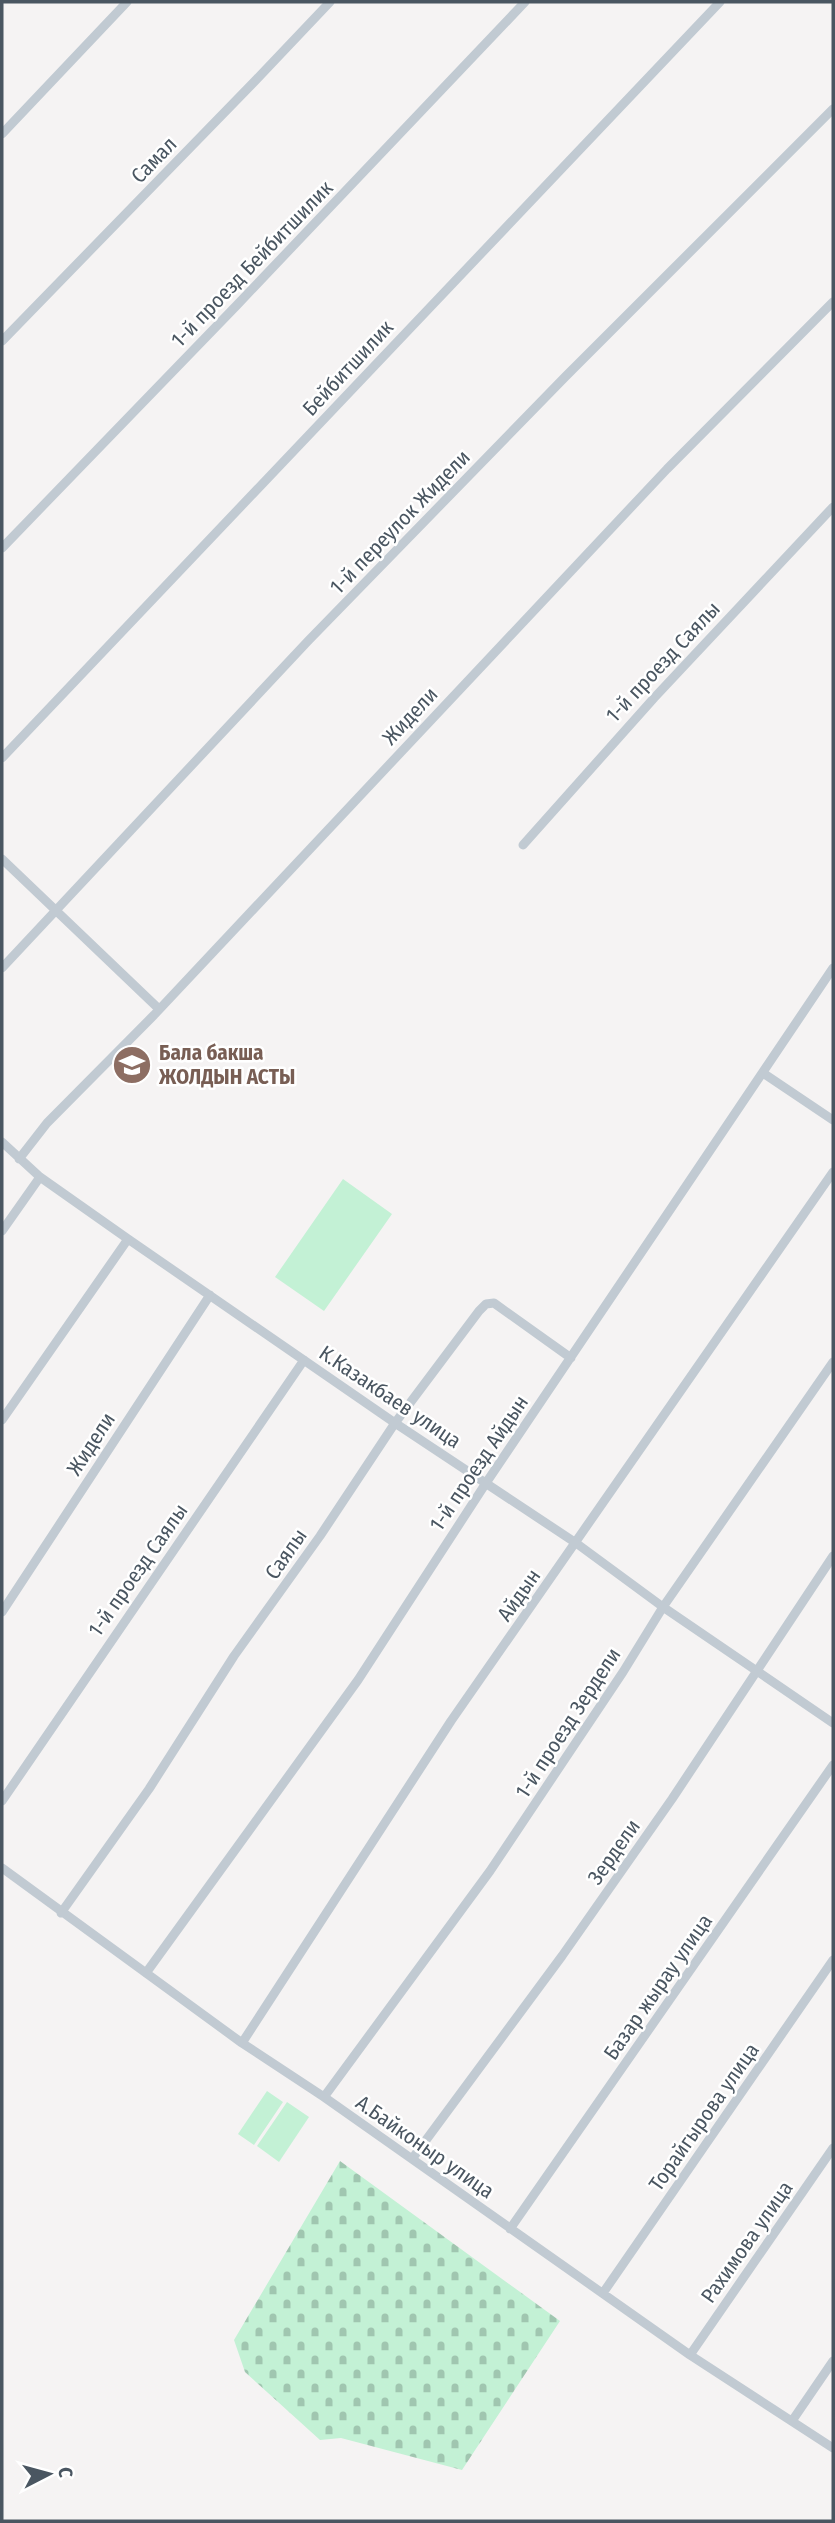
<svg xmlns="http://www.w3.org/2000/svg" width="835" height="2523" font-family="'Fira Sans Condensed',sans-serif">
<defs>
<pattern id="cemetery-stones" width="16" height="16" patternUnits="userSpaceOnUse" patternTransform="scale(1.75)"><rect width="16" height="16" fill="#c3f1d5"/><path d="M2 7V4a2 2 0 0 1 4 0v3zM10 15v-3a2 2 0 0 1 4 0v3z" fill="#a0c6b0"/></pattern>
</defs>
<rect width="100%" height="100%" fill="#f5f3f3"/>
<path fill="url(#cemetery-stones)" d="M340,2161L560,2321L462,2470L341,2438L320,2440L245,2372L234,2340Z"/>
<path fill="#c3f1d5" d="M343,1179L392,1214L324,1311L275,1277Z
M267,2091L283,2102L254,2145L238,2134Z
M287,2102L309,2117L279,2162L257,2146Z"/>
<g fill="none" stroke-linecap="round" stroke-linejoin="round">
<path stroke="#c1cad2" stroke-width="9" d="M2,134L127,2
M2,341L254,82L330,2
M2,548L237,305L525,2
M2,758L720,2
M523,845L654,698L833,507
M2,859L159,1009
M2,968L308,641L566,376L833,109
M763,1073L833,1120
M2,1142L40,1177L128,1239L395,1423L576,1543L663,1607L833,1723
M19,1159L47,1123L154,1015L667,469L833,302
M2,1231L40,1177
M2,1420L128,1239
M2,1612L210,1295
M2,1801L304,1360
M2,1868L242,2043L324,2097L690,2355L833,2448
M61,1913L149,1789L234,1656L320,1536L395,1423L479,1311L486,1304L494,1303L571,1358
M146,1973L358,1680L486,1483L833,968
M242,2043L451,1721L833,1172
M324,2097L490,1871L623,1672L663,1607L833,1362
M412,2159L562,1956L672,1799L833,1556
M510,2229L833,1765
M603,2293L833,1960
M690,2355L833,2148
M792,2421L833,2361"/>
</g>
<defs>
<g id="school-disc" transform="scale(2.0125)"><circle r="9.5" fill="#8d6e63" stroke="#fff"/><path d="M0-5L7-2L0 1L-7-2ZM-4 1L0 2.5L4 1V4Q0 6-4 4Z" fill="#fff"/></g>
</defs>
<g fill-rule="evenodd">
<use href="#school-disc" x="132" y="1065"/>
</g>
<g text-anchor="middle" stroke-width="5" stroke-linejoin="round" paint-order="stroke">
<g font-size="21" fill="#4a5661" stroke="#fff">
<text transform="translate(154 160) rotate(-46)" y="7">Самал</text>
<text transform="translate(252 264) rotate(-46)" y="7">1-й проезд Бейбитшилик</text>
<text transform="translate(348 368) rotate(-47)" y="7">Бейбитшилик</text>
<text transform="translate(400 522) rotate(-46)" y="7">1-й переулок Жидели</text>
<text transform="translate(663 662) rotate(-47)" y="7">1-й проезд Саялы</text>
<text transform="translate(410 716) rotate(-47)" y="7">Жидели</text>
<text transform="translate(390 1397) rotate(34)" y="7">К.Казакбаев улица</text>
<text transform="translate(91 1444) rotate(-57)" y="7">Жидели</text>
<text transform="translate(479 1463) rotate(-56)" y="7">1-й проезд Айдын</text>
<text transform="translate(286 1554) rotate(-55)" y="7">Саялы</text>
<text transform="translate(138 1570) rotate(-55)" y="7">1-й проезд Саялы</text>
<text transform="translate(519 1595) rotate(-55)" y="7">Айдын</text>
<text transform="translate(568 1723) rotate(-57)" y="7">1-й проезд Зердели</text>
<text transform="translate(614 1852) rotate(-55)" y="7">Зердели</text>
<text transform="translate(658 1987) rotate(-55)" y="7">Базар жырау улица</text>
<text transform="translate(704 2117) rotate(-55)" y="7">Торайгырова улица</text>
<text transform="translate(425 2147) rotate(35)" y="7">А.Байконыр улица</text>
<text transform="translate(747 2242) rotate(-55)" y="7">Рахимова улица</text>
</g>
<g font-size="21" font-weight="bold" fill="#785e54" stroke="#fff" text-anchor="start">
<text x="159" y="1060">Бала бакша<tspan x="159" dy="24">ЖОЛДЫН АСТЫ</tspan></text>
</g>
</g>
<rect width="835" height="2523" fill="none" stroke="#4a5661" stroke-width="7"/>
<g transform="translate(49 2474) rotate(84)" stroke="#ffffff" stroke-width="5" paint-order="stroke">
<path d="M0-5L12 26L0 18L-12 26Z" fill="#4a5661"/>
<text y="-10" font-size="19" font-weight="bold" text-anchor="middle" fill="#4a5661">С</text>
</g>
</svg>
